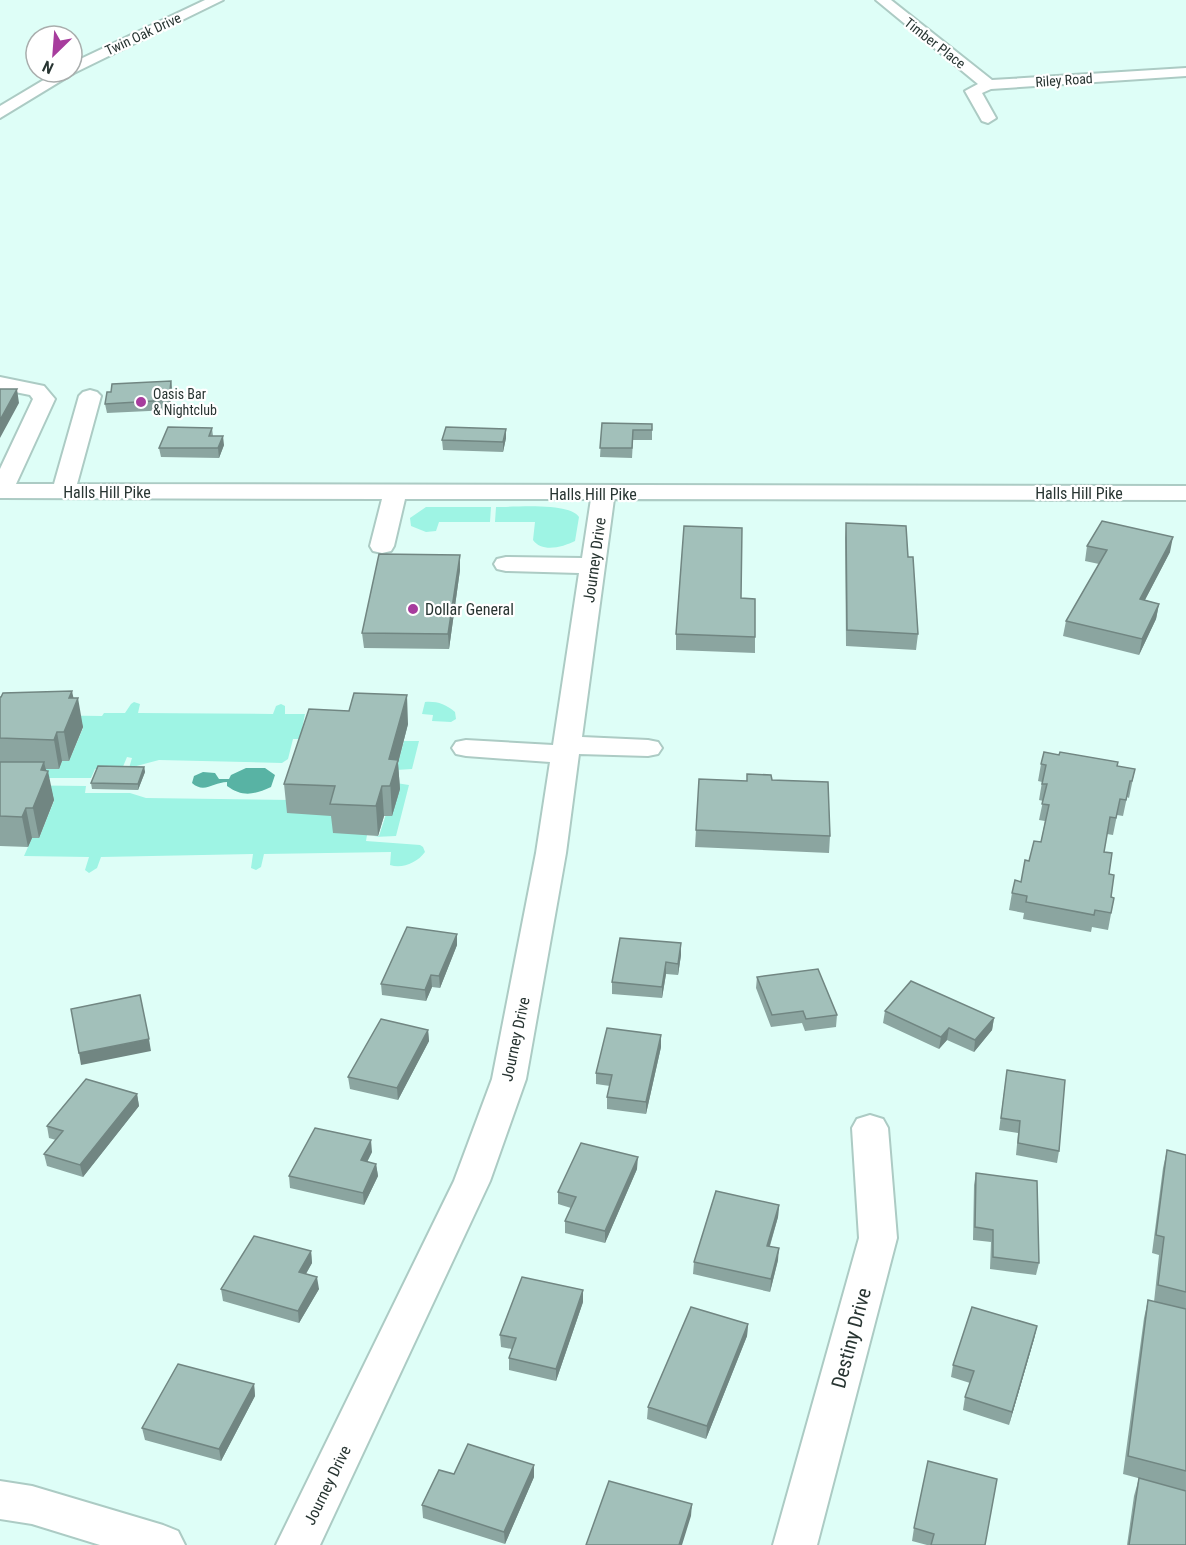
<svg xmlns="http://www.w3.org/2000/svg" width="1186" height="1545" font-family="'Roboto Condensed',sans-serif">
<rect width="100%" height="100%" fill="#defef7"/>
<path fill="#9ef4e4" d="M426,507H491L490,522H439L436,531L426,532L411,526L410,518Z
M496,507C515,507 569,502 579,517L575,541C563,547 542,553 533,540L535,522H495Z
M134,702L140,704L138,713L273,714L276,706L281,704L285,706V714H305L300,739H293L288,759L282,763L159,760L129,768L132,758L127,757L122,769H95L91,778H1L36,769H59L62,761H69L83,728L29,715L102,716L104,713H125L131,704Z
M425,702C436,701 446,704 455,712L456,719L451,722L432,721L433,715L422,714Z
M404,741H419L412,769L396,770Z
M396,783L409,785L396,836L374,837L379,836Z
M0,785L86,786L85,793H130L146,798L292,800L338,816L367,835L366,841L420,845L423,847L425,852C417,863 402,869 390,865L391,852L264,854L261,867L256,870L251,868L253,854L101,857L97,868L89,873L85,870L89,857L24,856L32,838H39L54,801Z"/>
<path fill="#58b3a4" d="M246,768H265L275,775L271,787C254,795 242,797 227,786V782C214,782 204,794 192,783L194,776L203,772L215,773L219,779H229L231,775Z"/>
<g fill="none" stroke-linecap="round" stroke-linejoin="round">
<g stroke="#accbc4" stroke-width="4">
<path id="minor" d="M205,0H223L74,73L0,118V106L57,72H72V63Z
M876,0H891L992,80L1186,68V76L991,89L982,93L996,118L988,123L982,121L965,91L978,84Z
M0,377L44,386L55,399L16,484H54L79,396L83,392L90,390L97,392L101,396L77,484L1186,486V500L614,499L582,737L648,740L658,742L662,748L658,754L648,756L579,754L566,853L526,1079L490,1181L320,1545H276L454,1181L492,1079L536,853L550,762L466,756L456,754L452,748L456,742L466,740L553,745L579,573L506,571L497,569L494,564L497,559L506,557L582,558L591,499H405L394,546L391,551L382,553L373,551L370,546L382,499L0,498V469L33,399L30,395L0,389Z
M870,1115L883,1119L888,1128L897,1238L817,1545H773L859,1238L852,1128L857,1119Z
M0,1481L32,1486L163,1525L178,1531L185,1545H100L32,1524L0,1519Z"/>
</g>
<use href="#minor" fill="#fff" fill-rule="evenodd"/>
</g>
<path fill="#8ba5a0" d="M171,381L172,390L170,410L107,413L105,404Z
M602,423L652,424V440H633L632,458L600,457Z
M212,428L213,436L224,445L219,458L161,457L159,448Z
M506,438L503,452L443,450L442,440Z
M846,523L908,557L918,634L916,650L846,646L845,538Z
M1087,546L1170,552L1145,600L1159,604L1156,619L1139,655L1063,636L1066,621L1099,564L1085,561Z
M460,570L449,649L364,648L362,633Z
M741,598L755,637V653L676,650V634Z
M0,697L74,698L83,727L69,761H62L59,769H46L54,800L39,838H32L28,847L0,846Z
M349,711L408,724L398,763L400,789L392,816H384L378,836L333,833L331,816L287,813L284,784Z
M1041,764L1117,766L1135,769L1129,798L1127,797L1123,816L1117,815L1113,835L1107,834L1104,852L1109,874L1111,897L1114,898L1108,930L1092,927L1091,932L1023,919L1024,913L1009,910L1012,893L1021,882L1029,861L1041,842L1045,821L1039,820L1043,801L1039,800L1042,782L1038,781Z
M144,767L145,772L138,790L92,789L91,783Z
M772,780L830,836L829,853L695,847L696,830L747,781Z
M457,934V945L440,988L432,987L426,1001L382,995L381,984Z
M681,943V955L678,975L666,974L662,998L612,994V982Z
M757,977L837,1015L836,1027L805,1031L802,1023L771,1027L756,988Z
M885,1011L994,1018L992,1030L974,1052L947,1040L939,1049L883,1023Z
M428,1030L429,1041L398,1100L350,1089L348,1077Z
M661,1047L646,1114L607,1109V1097L610,1086L596,1084V1073Z
M1007,1070L1059,1151L1057,1163L1016,1155L1018,1133L999,1130Z
M137,1094L139,1106L83,1177L47,1166L44,1154L56,1140L49,1138L47,1126Z
M1167,1150L1186,1155V1491L1123,1474L1144,1318L1148,1300L1154,1302L1159,1255L1152,1253L1163,1168Z
M372,1152L367,1162L376,1164L378,1176L364,1205L290,1188L289,1176Z
M637,1169L605,1243L565,1233V1221L571,1208L558,1204V1192Z
M976,1173L1039,1263L1036,1275L990,1269L991,1242L973,1240L974,1185Z
M779,1205L778,1217L770,1246L778,1260L770,1292L693,1274L694,1262Z
M311,1251L312,1263L306,1274L319,1289L299,1323L223,1301L221,1289Z
M583,1302L556,1381L509,1370V1358L512,1349L501,1347L500,1335Z
M748,1324L747,1336L706,1439L647,1419L648,1407Z
M1037,1326L1034,1339L1009,1425L963,1410L965,1397L970,1383L951,1377L953,1365Z
M254,1384L255,1396L221,1461L145,1440L142,1428Z
M534,1465V1477L505,1544L423,1518L422,1505L454,1474Z
M1139,1478L1186,1545H1127L1134,1496Z
M914,1528L985,1545H927L912,1541Z"/>
<path fill="#718682" d="M171,381L172,390L170,410L169,400Z
M17,389L19,403L0,438V420Z
M506,429V438L503,452V442Z
M223,436L224,445L219,458L218,448Z
M1173,537L1170,552L1137,615L1140,599Z
M460,555V570L449,649L448,634Z
M1159,604L1156,619L1139,655L1142,639Z
M72,691L75,705L78,698L83,727L69,761L64,732L69,698Z
M407,695L408,724L398,763L400,789L392,816L389,759Z
M57,732L62,761L59,769L54,740Z
M44,762L47,774L48,771L54,800L39,838L33,808L41,770Z
M144,767L145,772L138,790V784Z
M382,786L384,816L378,836L376,806Z
M26,808L32,838L28,847L22,817Z
M457,934V945L440,988L439,976Z
M681,943V955L678,975V964Z
M666,962V974L662,998V987Z
M431,975L432,987L426,1001L425,990Z
M994,1018L992,1030L974,1052L975,1040Z
M949,1028L947,1040L939,1049L941,1037Z
M428,1030L429,1041L398,1100L397,1088Z
M661,1035V1047L646,1114V1102Z
M149,1039L151,1051L81,1065L79,1053Z
M137,1094L139,1106L83,1177L80,1165Z
M371,1140L372,1152L362,1172L361,1160Z
M638,1157L637,1169L605,1243V1231Z
M376,1164L378,1176L364,1205L363,1193Z
M779,1205L778,1217L766,1258L767,1246Z
M779,1248L778,1260L770,1292L771,1279Z
M311,1251L312,1263L300,1284L299,1272Z
M317,1277L319,1289L299,1323L298,1311Z
M583,1290V1302L556,1381V1369Z
M748,1324L747,1336L706,1439L707,1426Z
M1037,1326L1034,1339L1009,1425L1012,1412Z
M254,1384L255,1396L221,1461L219,1449Z
M534,1465V1477L505,1544L504,1532Z
M692,1504L691,1516L682,1545H679Z"/>
<path fill="#a2c0ba" stroke="#718682" stroke-width="1.5" d="M171,381L169,400L105,404L107,392H111L112,384Z
M0,389H17L0,420Z
M602,423L652,424V430H633L632,448H600Z
M168,427L212,428L209,436H223L218,448H159Z
M446,427L506,429L503,442L442,440Z
M1102,521L1173,537L1140,599L1159,604L1142,639L1066,621L1107,550L1087,546Z
M846,523L906,526L908,557H913L918,634L847,630Z
M684,526L742,528L741,598L755,599V637L676,634Z
M379,554L460,555L448,634L362,633Z
M72,691L69,698H78L64,732H57L54,740L0,738V697H1L3,693Z
M354,693L407,695L389,759L398,760L390,786H382L376,806L330,804L335,786L284,784L309,709L349,711Z
M1044,752L1059,755L1060,752L1118,762L1117,766L1135,769L1132,781H1130L1126,800L1120,799L1116,818L1110,817L1104,852L1112,853L1109,874L1114,875L1111,897L1114,898L1111,913L1095,910L1094,915L1026,902L1027,896L1012,893L1015,880L1021,882L1025,860L1029,861L1034,841L1041,842L1049,805L1042,804L1047,784H1042L1046,765L1041,764Z
M0,762H44L41,770L48,771L33,808H26L22,817L0,816Z
M98,766L144,767L138,784L91,783Z
M747,774L771,775L772,780L828,782L830,836L696,830L699,779L747,781Z
M407,927L457,934L439,976L431,975L425,990L381,984Z
M620,938L681,943L678,964L666,962L662,987L612,982Z
M818,969L837,1015L806,1019L803,1011L772,1015L757,977Z
M911,981L994,1018L975,1040L949,1028L941,1037L885,1011Z
M140,995L149,1039L79,1053L71,1009Z
M381,1019L428,1030L397,1088L348,1077Z
M607,1028L661,1035L646,1102L607,1097L612,1075L596,1073Z
M1007,1070L1065,1080L1059,1151L1018,1143L1020,1121L1001,1118Z
M86,1079L137,1094L80,1165L44,1154L63,1131L47,1126Z
M315,1128L371,1140L361,1160L376,1164L363,1193L289,1176Z
M581,1143L638,1157L605,1231L565,1221L576,1197L558,1192Z
M1167,1150L1186,1155V1292L1158,1285L1164,1237L1156,1235Z
M976,1173L1037,1181L1039,1263L993,1257V1230L975,1227Z
M716,1191L779,1205L767,1246L779,1248L771,1279L694,1262Z
M254,1236L311,1251L299,1272L317,1277L298,1311L221,1289Z
M522,1277L583,1290L556,1369L509,1358L516,1338L500,1335Z
M1148,1300L1186,1309V1471L1128,1456Z
M691,1307L748,1324L707,1426L648,1407Z
M972,1307L1037,1326L1012,1412L965,1397L974,1371L953,1365Z
M178,1364L254,1384L219,1449L142,1428Z
M468,1444L534,1465L504,1532L422,1505L439,1470L454,1474Z
M928,1461L997,1479L985,1545H931L934,1534L914,1528Z
M1139,1478L1186,1491V1545H1129Z
M609,1481L692,1504L679,1545H586Z"/>
<g fill="#a73c9d" stroke="#fff" stroke-width="2">
<circle cx="141" cy="402" r="6"/>
<circle cx="413" cy="609" r="6"/>
</g>
<g text-anchor="middle" stroke-width="4.5" stroke-linejoin="round" paint-order="stroke">
<g font-size="14" fill="#283532" stroke="#fff">
<text transform="translate(143 34) rotate(-25)" y="5">Twin Oak Drive</text>
<text transform="translate(935 43) rotate(38)" y="5">Timber Place</text>
<text transform="translate(1064 80) rotate(-4)" y="5">Riley Road</text>
</g>
<g font-size="14" fill="#283532" stroke="#fff" text-anchor="start">
<text x="153" y="399">Oasis Bar<tspan x="153" dy="16">&amp; Nightclub</tspan></text>
</g>
<g font-size="16" fill="#283532" stroke="#fff">
<text x="107" y="498">Halls Hill Pike</text>
<text x="1079" y="499">Halls Hill Pike</text>
<text x="593" y="500">Halls Hill Pike</text>
<text transform="translate(594 560) rotate(-82)" y="6">Journey Drive</text>
<text transform="translate(515 1039) rotate(-78)" y="6">Journey Drive</text>
<text transform="translate(327 1485) rotate(-64)" y="6">Journey Drive</text>
</g>
<g font-size="16" fill="#283532" stroke="#fff" text-anchor="start">
<text x="425" y="615">Dollar General</text>
</g>
<g font-size="20" fill="#283532" stroke="#fff">
<text transform="translate(851 1338) rotate(-75)" y="7">Destiny Drive</text>
</g>
</g>
<g transform="translate(54 54) rotate(205)"><circle r="28" fill="#ffffff" stroke="#a9aead" stroke-width="1.5"/>
<path d="M0-4.5L10 22L0 15L-10 22Z" fill="#a73c9d"/>
<text y="-9" font-size="16" font-weight="bold" text-anchor="middle" fill="#283532">N</text>
</g>
</svg>
